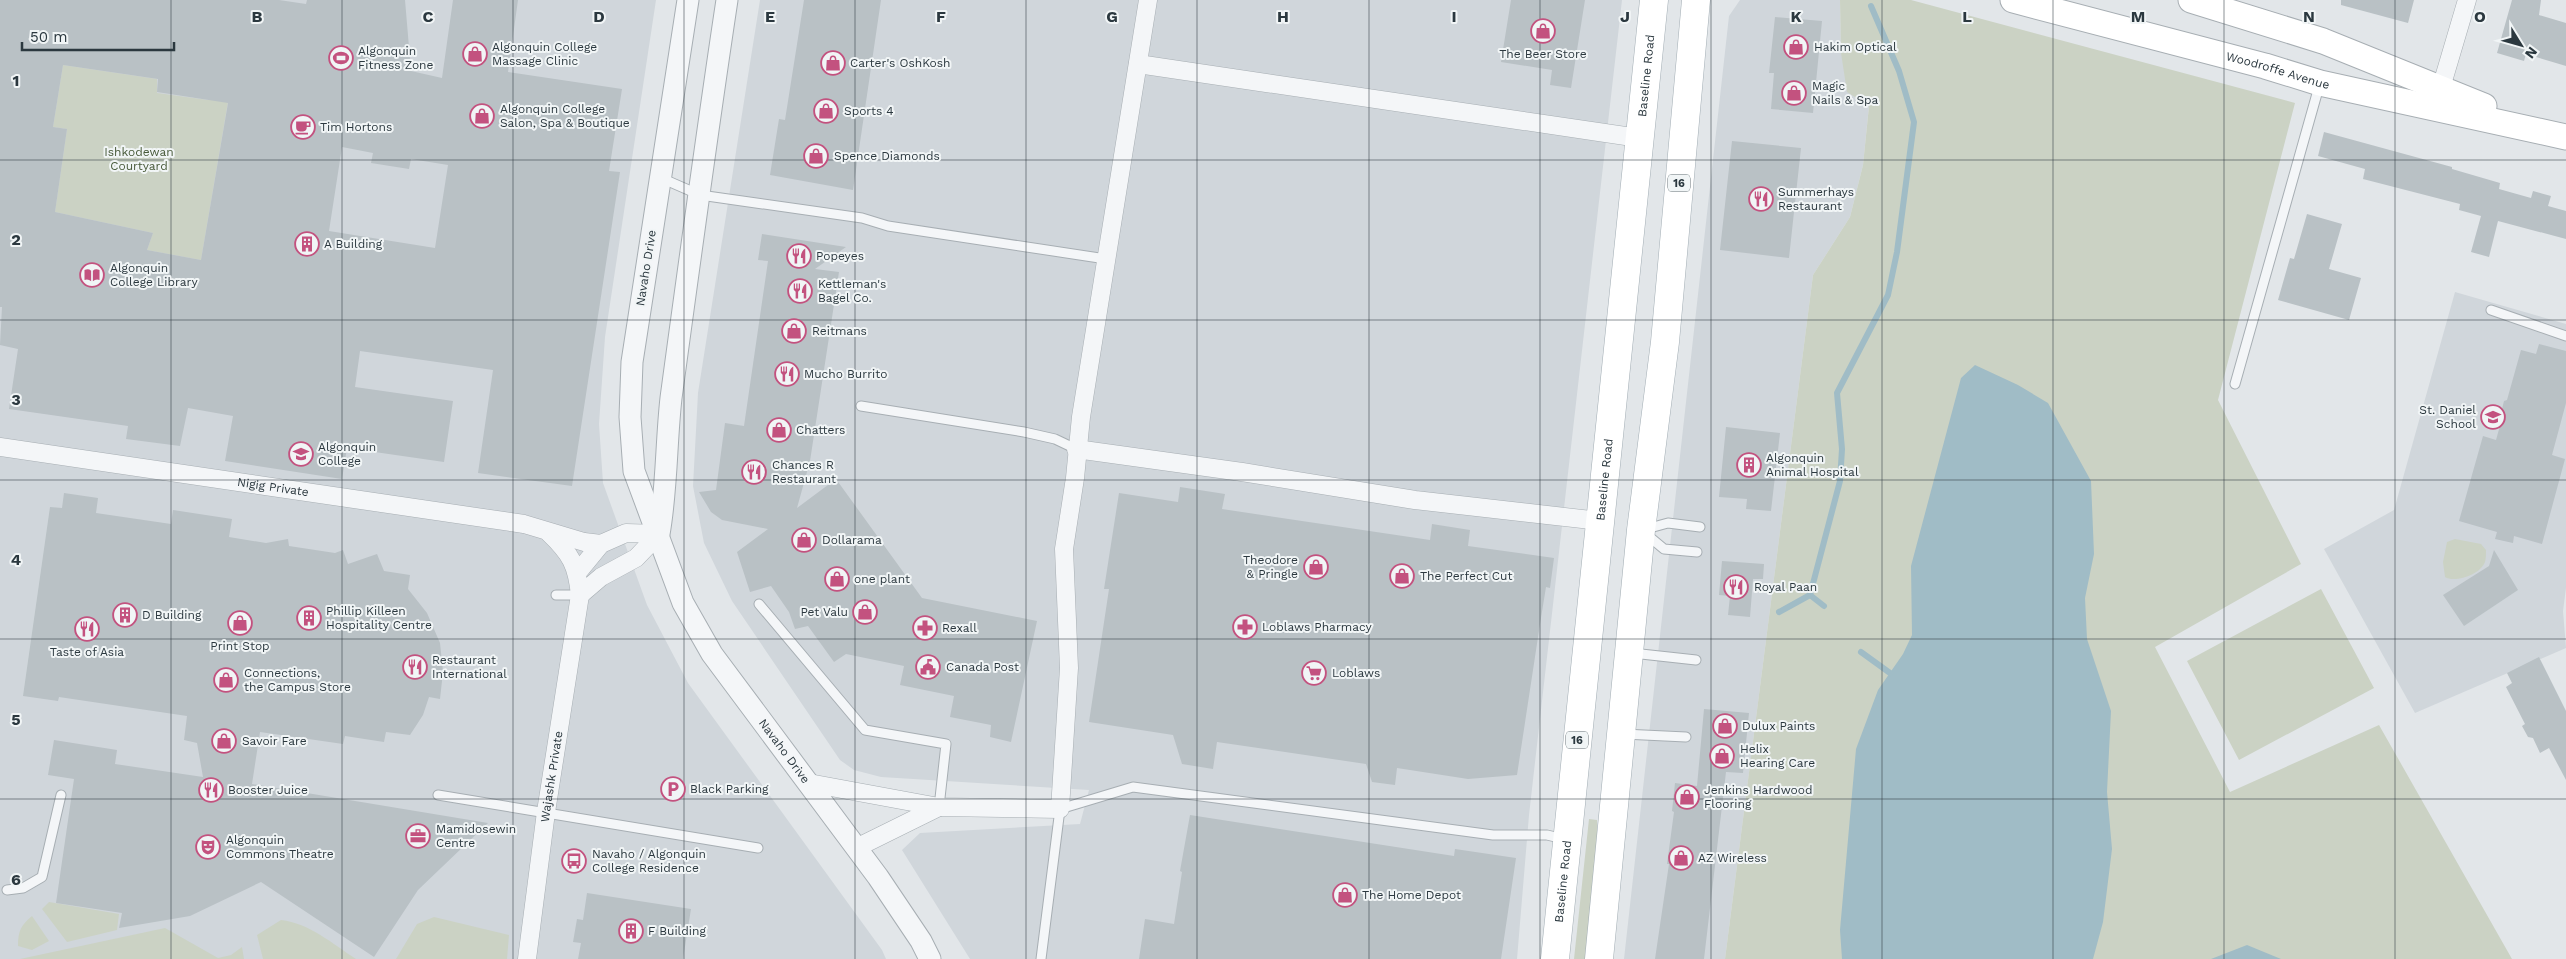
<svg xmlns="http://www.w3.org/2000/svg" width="2566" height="959" font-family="'Work Sans',sans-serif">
<rect width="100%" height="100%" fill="#e2e6e9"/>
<path fill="#d0d6db" d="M0,0H656L605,337L599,424L603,483L647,605L688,683L882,950L886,959H0Z
M760,0H1622L1529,815L1517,959H970L902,850L920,833L1080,824L1089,790L881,777L854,770L840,760L732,601L704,543L693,486L698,393Z
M1740,0H1840L1841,53L1869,105L1863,165L1850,217L1813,275L1725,959H1624L1729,16Z
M2455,292L2566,324V588L2563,611L2566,648L2415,713L2324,549L2394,510Z"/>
<path fill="#cbd2c4" d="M1840,0H1911L2295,103L2218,400L2301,564L2155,647L2230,792L2379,725L2512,959H1725L1813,275L1850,217L1863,165L1869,106L1847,92L1841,53Z
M63,65L157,79V93L208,100L229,96L201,260L147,250L153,233L55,212L67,129L53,127Z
M2455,539L2481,544L2486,550C2486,553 2486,559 2485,562C2480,575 2455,583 2445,577L2443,562L2447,542Z
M2321,589L2374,688L2239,760L2187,661Z
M1589,819L1597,820L1598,847L1587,959H1574Z
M49,902L119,914L117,930L67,942L42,909Z
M32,916L49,941L32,950L18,946C18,931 21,925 32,916Z
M434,917L509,935L507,959H396L417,924Z
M281,920C309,923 333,944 356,959H263L257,935Z
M165,928L218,958L231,955L242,947L244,959H20Z"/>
<path fill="#a0bcc6" d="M1975,365L2018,385L2048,403L2091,481L2094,554L2085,598L2087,639L2111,711L2107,792L2112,849L2103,922L2093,959H1842L1840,930L1856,749L1878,690L1903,654L1912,635L1911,566L1961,378Z
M2247,945L2281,959H2211Z"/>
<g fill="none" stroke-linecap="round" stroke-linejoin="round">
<path stroke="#a0bcc6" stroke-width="6" d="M1810,595L1824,606
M1779,612L1810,595L1840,481L1842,449L1837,393L1888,295L1897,252L1914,122L1899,71L1871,6
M1861,652L1890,673"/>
</g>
<path fill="#b9c1c5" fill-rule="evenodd" d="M0,0H279L306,4L307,0H405L411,71L442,78L453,0H518L508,72L622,89L609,171L620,172L572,486L478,473L493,370L360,351L355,387L453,401L444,462L347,448L342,479L225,461L233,416L188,408L180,446L126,439L128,426L9,409L18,349L0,345L2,307H0ZM63,65L158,79L157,92L228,103L201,260L147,250L153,233L55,212L67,129L53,127ZM342,147L373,153L371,163L409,169L411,159L448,165L435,248L329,231Z
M804,0H881L853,190L770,175L779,119L785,120Z
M1511,0H1585L1571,88L1550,85L1552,70L1501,62Z
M2341,0H2414L2408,23L2341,5Z
M2512,0H2541L2539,15L2566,23V66L2526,54L2524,61L2497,53Z
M1775,17L1822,21L1813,113L1771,109L1774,73H1769Z
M2324,132L2452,167V169L2500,183L2499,189L2531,198L2533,191L2551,196L2548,206L2566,211V239L2498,221L2489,257L2471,252L2481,216L2459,210L2460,204L2363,179L2365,169L2318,156Z
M1732,141L1801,148L1789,258L1720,250Z
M2307,214L2342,224L2329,269L2361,278L2349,320L2278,300L2290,258L2294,259Z
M762,234L846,247L815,269L839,272L810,461L797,508L836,479L922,598L1037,621L1011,742L990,737L991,725L950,717L954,696L900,685L904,666L846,654L834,662L808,626L795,629L789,612L771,586L750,592L737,552L768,529L722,520L711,512L699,492L716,490L725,423L744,426L768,261L758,260Z
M2539,344L2566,351V403L2552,455L2565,459L2542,544L2514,536L2513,543L2495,539L2497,532L2459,521L2483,436L2496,440L2503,415L2501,413L2504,401L2507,400L2521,350L2536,354Z
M1726,427L1780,433L1771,511L1746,509L1747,499L1719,497Z
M1180,487L1225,494L1222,509L1430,540L1432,524L1470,530L1468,546L1554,558L1550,588L1546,587L1540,624L1517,775L1468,779L1397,768L1395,785L1372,782L1366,764L1217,742L1213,769L1182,764L1173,735L1089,722L1109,589H1104L1119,493L1178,502Z
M64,493L98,498L96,513L171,524L173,510L232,519L229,537L266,543L288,539L289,546L335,553L343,550L348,564L377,554L384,571L410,575L408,589L427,613L440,643L443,672L440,699L429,697L423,715L410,735L386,732L384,742L345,736L343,744L260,732L252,784L488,823L418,890L374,957L261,882L190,916L119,928L122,913L56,903L74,779L48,775L54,740L117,750L115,764L203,777L197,743L184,740L187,716L59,697L58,701L23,696L50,507L62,508Z
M2494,550L2518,590L2464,626L2443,595L2489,566Z
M1722,561L1764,564L1763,579H1753L1750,617L1728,615L1730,596L1719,595Z
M2539,657L2566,711V780L2549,748L2540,753L2533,738L2528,737L2522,726L2525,724L2506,687L2512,683L2507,673Z
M1704,709L1749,713L1743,773L1726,772L1704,959H1655L1669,864H1667L1674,812L1672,811L1675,783L1697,786Z
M1190,815L1454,856L1455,849L1516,858L1501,959H1139L1145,919L1174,924L1182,872L1180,871Z
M587,893L691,909L683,959H578L581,943L573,942L577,919L583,920Z"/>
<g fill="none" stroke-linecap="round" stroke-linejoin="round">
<g stroke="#a7aeb3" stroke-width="11">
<path id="service" d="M661,178L700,195L862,218L888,226L1106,259
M2491,310L2566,336
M2235,384L2320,83
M861,406L1024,432L1055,439L1076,449
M1646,529L1668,523L1700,527
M1646,534L1664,549L1697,552
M556,595H580
M759,604L865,730L946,744L939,807
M1632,653L1696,660
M1623,734L1686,737
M438,795L758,848
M7,890L23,888L42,877L61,795
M1041,959L1060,809L1133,787L1493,835H1547L1564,839"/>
</g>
<g stroke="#a7aeb3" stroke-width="19">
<g id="minor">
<path d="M1138,64L1639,138"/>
<path d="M2438,98L2467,0"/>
<path id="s1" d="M0,447L524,524L584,542L601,544"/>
<path d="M1076,449L1242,472L1415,500L1600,521"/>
<path d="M578,572L601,544L626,533L659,534"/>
<path d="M580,595L601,577L636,558L659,534"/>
<path d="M809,783L939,807L1060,809L1069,668L1064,549L1075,478L1081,417L1148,0"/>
<path d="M856,848L939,807"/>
<path id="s2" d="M527,959L546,812L580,595C577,565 571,554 549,533"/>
</g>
</g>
<g stroke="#a7aeb3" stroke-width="23">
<g id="tertiary">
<path id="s3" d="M688,0L632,362L630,417L634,471L683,603L712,654L878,877L921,941L930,959"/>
<path d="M659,534C667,489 666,443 671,398C689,265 707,132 727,0"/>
</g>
</g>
<g stroke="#a7aeb3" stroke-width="27">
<g id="secondary">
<path id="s4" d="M2013,0L2265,66L2320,83L2566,137"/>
<path d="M2191,0L2323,41L2484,106"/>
</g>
</g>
<g stroke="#a2adb4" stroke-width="29">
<g id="primary">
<path id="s5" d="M1555,959L1654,0"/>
<path d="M1599,959L1641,530L1665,342L1696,0"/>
</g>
</g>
<use href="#service" stroke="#f4f6f8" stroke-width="9"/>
<use href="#minor" stroke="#f4f6f8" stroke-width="18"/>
<use href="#tertiary" stroke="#f4f6f8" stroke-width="21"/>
<use href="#secondary" stroke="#fff" stroke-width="25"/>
<use href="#primary" stroke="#fff" stroke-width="28"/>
</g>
<path fill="none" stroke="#2b383f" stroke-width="1" stroke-opacity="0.55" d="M171,0V959M342,0V959M513,0V959M684,0V959M855,0V959M1026,0V959M1197,0V959M1369,0V959M1540,0V959M1711,0V959M1882,0V959M2053,0V959M2224,0V959M2395,0V959M0,160H2566M0,320H2566M0,480H2566M0,639H2566M0,799H2566"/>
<defs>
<g id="shop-ring" transform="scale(1.25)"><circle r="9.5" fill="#f1f5f6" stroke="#c3527f" stroke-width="1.5"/><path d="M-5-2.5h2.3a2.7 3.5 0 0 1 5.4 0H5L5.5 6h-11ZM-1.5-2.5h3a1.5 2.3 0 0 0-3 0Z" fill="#c3527f"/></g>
<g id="stadium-ring" transform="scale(1.25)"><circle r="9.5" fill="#f1f5f6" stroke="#c3527f" stroke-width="1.5"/><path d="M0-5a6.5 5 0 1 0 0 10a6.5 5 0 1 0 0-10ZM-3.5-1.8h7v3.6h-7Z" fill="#c3527f"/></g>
<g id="cafe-ring" transform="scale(1.25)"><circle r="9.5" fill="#f1f5f6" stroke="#c3527f" stroke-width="1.5"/><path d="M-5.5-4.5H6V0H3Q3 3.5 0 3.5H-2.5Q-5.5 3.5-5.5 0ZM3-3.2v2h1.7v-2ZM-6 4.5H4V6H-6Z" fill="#c3527f"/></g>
<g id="restaurant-ring" transform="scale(1.25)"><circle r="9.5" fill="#f1f5f6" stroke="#c3527f" stroke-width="1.5"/><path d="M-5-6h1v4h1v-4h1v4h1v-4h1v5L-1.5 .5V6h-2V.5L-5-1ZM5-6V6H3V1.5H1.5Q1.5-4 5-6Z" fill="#c3527f"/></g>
<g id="building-ring" transform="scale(1.25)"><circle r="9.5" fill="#f1f5f6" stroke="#c3527f" stroke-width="1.5"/><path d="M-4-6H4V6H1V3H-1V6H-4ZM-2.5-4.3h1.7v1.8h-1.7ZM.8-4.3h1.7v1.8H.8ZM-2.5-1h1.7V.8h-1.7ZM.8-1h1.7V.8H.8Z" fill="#c3527f"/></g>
<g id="library-ring" transform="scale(1.25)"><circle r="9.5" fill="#f1f5f6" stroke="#c3527f" stroke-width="1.5"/><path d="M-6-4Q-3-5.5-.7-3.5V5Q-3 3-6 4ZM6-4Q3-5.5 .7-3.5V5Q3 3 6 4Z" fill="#c3527f"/></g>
<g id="school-ring" transform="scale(1.25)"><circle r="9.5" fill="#f1f5f6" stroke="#c3527f" stroke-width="1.5"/><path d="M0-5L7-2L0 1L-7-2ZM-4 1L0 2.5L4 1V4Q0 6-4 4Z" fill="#c3527f"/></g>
<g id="university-ring" transform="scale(1.25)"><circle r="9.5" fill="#f1f5f6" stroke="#c3527f" stroke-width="1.5"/><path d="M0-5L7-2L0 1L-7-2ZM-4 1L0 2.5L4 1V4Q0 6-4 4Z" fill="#c3527f"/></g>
<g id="pharmacy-ring" transform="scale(1.25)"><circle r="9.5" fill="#f1f5f6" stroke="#c3527f" stroke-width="1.5"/><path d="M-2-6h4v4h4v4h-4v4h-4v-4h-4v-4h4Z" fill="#c3527f"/></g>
<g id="civic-ring" transform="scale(1.25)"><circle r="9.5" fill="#f1f5f6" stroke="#c3527f" stroke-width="1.5"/><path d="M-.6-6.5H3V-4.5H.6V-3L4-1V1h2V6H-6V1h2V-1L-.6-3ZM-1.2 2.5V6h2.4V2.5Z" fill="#c3527f"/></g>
<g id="supermarket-ring" transform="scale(1.25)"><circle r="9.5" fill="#f1f5f6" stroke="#c3527f" stroke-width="1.5"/><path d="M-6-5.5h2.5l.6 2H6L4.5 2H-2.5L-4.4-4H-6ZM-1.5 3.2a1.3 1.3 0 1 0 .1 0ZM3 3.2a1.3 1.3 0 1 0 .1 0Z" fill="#c3527f"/></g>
<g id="parking-ring" transform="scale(1.25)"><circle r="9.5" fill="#f1f5f6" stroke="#c3527f" stroke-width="1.5"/><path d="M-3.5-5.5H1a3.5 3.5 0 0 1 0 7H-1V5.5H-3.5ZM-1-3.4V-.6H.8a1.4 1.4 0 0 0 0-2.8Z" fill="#c3527f"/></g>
<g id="office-ring" transform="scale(1.25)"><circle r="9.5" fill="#f1f5f6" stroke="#c3527f" stroke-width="1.5"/><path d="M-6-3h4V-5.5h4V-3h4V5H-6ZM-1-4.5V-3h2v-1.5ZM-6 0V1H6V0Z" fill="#c3527f"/></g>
<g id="theatre-ring" transform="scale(1.25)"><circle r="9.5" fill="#f1f5f6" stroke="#c3527f" stroke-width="1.5"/><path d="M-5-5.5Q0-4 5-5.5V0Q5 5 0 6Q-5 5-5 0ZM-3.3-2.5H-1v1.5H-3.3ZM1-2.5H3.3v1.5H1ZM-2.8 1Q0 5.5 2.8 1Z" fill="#c3527f"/></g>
<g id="bus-ring" transform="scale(1.25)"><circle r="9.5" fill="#f1f5f6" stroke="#c3527f" stroke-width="1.5"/><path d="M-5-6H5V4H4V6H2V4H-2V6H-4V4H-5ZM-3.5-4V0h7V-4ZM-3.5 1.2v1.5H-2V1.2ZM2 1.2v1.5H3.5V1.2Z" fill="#c3527f"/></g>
</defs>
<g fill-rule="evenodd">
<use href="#shop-ring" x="1543" y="31"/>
<use href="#shop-ring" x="1796" y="47"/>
<use href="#shop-ring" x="475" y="54"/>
<use href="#stadium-ring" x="341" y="58"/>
<use href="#shop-ring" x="833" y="63"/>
<use href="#shop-ring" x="1794" y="93"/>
<use href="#shop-ring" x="826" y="111"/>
<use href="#shop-ring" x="482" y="116"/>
<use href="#cafe-ring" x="303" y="127"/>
<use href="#shop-ring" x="816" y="156"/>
<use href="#restaurant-ring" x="1761" y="199"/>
<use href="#building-ring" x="307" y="244"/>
<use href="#restaurant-ring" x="799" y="256"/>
<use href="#library-ring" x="92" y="275"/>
<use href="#restaurant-ring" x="800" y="291"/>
<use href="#shop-ring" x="794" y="331"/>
<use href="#restaurant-ring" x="787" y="374"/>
<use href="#school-ring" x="2493" y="417"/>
<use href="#shop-ring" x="779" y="430"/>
<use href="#university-ring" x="301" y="454"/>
<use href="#building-ring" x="1749" y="465"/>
<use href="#restaurant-ring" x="754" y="472"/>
<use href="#shop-ring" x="804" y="540"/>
<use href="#shop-ring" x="1316" y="567"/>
<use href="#shop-ring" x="1402" y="576"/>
<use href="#shop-ring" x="837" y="579"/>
<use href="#restaurant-ring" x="1736" y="587"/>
<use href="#shop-ring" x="865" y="612"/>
<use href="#building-ring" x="125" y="615"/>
<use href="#building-ring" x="309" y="618"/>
<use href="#shop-ring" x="240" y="623"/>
<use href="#pharmacy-ring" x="1245" y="627"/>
<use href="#pharmacy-ring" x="925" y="628"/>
<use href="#restaurant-ring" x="87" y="629"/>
<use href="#restaurant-ring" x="415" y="667"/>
<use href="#civic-ring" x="928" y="667"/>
<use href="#supermarket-ring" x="1314" y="673"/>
<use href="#shop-ring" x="226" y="680"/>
<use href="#shop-ring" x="1725" y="726"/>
<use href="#shop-ring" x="224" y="741"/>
<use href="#shop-ring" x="1722" y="756"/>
<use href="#parking-ring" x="673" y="789"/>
<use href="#restaurant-ring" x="211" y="790"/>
<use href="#shop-ring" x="1687" y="797"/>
<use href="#office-ring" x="418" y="836"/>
<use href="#theatre-ring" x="208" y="847"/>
<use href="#shop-ring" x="1681" y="858"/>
<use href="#bus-ring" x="574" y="861"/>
<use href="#shop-ring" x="1345" y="895"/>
<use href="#building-ring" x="631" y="931"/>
</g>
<g text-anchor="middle" stroke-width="4" stroke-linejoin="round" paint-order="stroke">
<g fill="#f1f5f6" stroke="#667176" stroke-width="1">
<rect x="1668" y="174.5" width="22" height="17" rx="4"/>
<rect x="1566" y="731.5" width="22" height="17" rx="4"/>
</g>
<g font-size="11" font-weight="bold" fill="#2b383f">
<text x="1679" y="187">16</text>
<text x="1577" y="744">16</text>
</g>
<g font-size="12" fill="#2b383f" stroke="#f1f5f6" text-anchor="start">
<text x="492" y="51">Algonquin College<tspan x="492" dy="14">Massage Clinic</tspan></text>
<text x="1814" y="51">Hakim Optical</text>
<text x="358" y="55">Algonquin<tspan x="358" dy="14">Fitness Zone</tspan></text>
<text x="1543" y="58" text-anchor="middle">The Beer Store</text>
<text x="850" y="67">Carter's OshKosh</text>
<text x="1812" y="90">Magic<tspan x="1812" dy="14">Nails &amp; Spa</tspan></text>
<text x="500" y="113">Algonquin College<tspan x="500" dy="14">Salon, Spa &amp; Boutique</tspan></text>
<text x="844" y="115">Sports 4</text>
<text x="320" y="131">Tim Hortons</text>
<text x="834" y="160">Spence Diamonds</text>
<text x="1778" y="196">Summerhays<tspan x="1778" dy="14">Restaurant</tspan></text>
<text x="324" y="248">A Building</text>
<text x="816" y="260">Popeyes</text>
<text x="110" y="272">Algonquin<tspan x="110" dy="14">College Library</tspan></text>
<text x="818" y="288">Kettleman's<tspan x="818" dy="14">Bagel Co.</tspan></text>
<text x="812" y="335">Reitmans</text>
<text x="804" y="378">Mucho Burrito</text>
<text x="2476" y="414" text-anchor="end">St. Daniel<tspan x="2476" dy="14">School</tspan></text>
<text x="796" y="434">Chatters</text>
<text x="318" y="451">Algonquin<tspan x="318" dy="14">College</tspan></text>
<text x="1766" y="462">Algonquin<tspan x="1766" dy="14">Animal Hospital</tspan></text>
<text x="772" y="469">Chances R<tspan x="772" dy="14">Restaurant</tspan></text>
<text x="822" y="544">Dollarama</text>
<text x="1298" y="564" text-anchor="end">Theodore<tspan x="1298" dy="14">&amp; Pringle</tspan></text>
<text x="1420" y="580">The Perfect Cut</text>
<text x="854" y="583">one plant</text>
<text x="1754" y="591">Royal Paan</text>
<text x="326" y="615">Phillip Killeen<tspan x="326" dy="14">Hospitality Centre</tspan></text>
<text x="848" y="616" text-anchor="end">Pet Valu</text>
<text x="142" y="619">D Building</text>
<text x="1262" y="631">Loblaws Pharmacy</text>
<text x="942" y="632">Rexall</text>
<text x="240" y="650" text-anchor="middle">Print Stop</text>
<text x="87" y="656" text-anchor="middle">Taste of Asia</text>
<text x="432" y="664">Restaurant<tspan x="432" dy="14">International</tspan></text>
<text x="946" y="671">Canada Post</text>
<text x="244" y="677">Connections,<tspan x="244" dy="14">the Campus Store</tspan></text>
<text x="1332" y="677">Loblaws</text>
<text x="1742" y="730">Dulux Paints</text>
<text x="242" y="745">Savoir Fare</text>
<text x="1740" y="753">Helix<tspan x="1740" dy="14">Hearing Care</tspan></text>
<text x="690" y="793">Black Parking</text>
<text x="228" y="794">Booster Juice</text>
<text x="1704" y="794">Jenkins Hardwood<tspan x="1704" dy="14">Flooring</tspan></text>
<text x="436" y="833">Mamidosewin<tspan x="436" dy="14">Centre</tspan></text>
<text x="226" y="844">Algonquin<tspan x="226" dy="14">Commons Theatre</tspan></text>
<text x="592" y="858">Navaho / Algonquin<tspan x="592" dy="14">College Residence</tspan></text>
<text x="1698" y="862">AZ Wireless</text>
<text x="1362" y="899">The Home Depot</text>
<text x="648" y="935">F Building</text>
</g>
<g font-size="12" fill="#2b383f" stroke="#f1f5f6">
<text dy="4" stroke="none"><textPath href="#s4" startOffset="274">Woodroffe Avenue</textPath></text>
<text dy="4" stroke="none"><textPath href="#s5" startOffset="888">Baseline Road</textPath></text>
<text transform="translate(646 268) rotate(-81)" y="4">Navaho Drive</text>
<text dy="4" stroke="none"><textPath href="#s5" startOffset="482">Baseline Road</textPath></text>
<text dy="4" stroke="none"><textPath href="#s1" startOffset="276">Nigig Private</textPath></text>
<text dy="4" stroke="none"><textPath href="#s3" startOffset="796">Navaho Drive</textPath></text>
<text dy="4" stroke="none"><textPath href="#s2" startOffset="184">Wajashk Private</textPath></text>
<text dy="4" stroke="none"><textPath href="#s5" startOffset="78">Baseline Road</textPath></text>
</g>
<g font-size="12" fill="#485a3a" stroke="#f1f5f6">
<text x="139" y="156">Ishkodewan<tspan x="139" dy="14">Courtyard</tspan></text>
</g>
</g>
<g font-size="16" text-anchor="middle" font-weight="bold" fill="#2b383f" stroke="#f1f5f6" stroke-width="4" stroke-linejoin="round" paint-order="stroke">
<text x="257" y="22">B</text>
<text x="428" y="22">C</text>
<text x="599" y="22">D</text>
<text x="770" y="22">E</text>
<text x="941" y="22">F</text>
<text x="1112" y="22">G</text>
<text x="1283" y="22">H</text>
<text x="1454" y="22">I</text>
<text x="1625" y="22">J</text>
<text x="1796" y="22">K</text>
<text x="1967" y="22">L</text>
<text x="2138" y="22">M</text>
<text x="2309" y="22">N</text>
<text x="2480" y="22">O</text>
<text x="16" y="86">1</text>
<text x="16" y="245">2</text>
<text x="16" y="405">3</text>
<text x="16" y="565">4</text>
<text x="16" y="725">5</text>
<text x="16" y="885">6</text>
</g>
<g transform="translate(2521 45) rotate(127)" stroke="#f1f5f6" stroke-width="4" paint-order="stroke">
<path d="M0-4L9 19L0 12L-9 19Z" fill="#2b383f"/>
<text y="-8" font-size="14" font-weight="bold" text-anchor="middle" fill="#2b383f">N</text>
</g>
<path d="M22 42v8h152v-8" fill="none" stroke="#2b383f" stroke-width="2.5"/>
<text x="30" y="42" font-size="15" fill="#2b383f" stroke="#f1f5f6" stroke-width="4" paint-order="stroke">50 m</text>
</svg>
